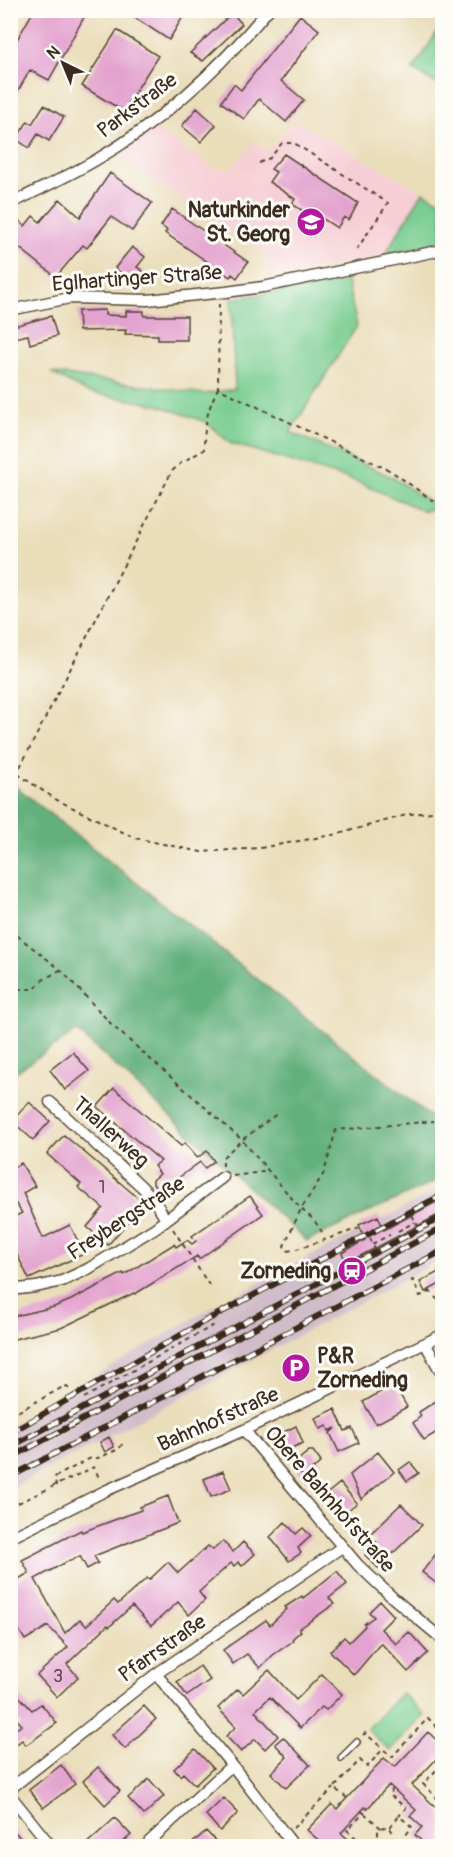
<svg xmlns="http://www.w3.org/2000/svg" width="453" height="1857" font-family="Pangolin,sans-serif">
<rect width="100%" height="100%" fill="#fdfcf7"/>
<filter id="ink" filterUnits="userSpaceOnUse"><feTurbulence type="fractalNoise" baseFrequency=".0167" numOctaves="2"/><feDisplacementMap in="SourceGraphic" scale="12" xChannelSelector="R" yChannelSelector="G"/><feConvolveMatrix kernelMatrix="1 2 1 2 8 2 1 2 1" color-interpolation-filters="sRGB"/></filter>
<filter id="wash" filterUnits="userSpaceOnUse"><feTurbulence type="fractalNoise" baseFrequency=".008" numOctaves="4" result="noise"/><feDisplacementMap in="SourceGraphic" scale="24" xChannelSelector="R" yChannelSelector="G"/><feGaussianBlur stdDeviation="1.35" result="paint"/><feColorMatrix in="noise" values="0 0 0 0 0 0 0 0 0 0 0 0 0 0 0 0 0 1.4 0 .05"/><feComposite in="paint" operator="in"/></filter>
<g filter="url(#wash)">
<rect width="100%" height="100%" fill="#eaddba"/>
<path fill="#f6cfd6" d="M296,121L423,192L384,256L270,278L263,253L117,156L154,128L214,169H231L254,142L267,151Z"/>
<path fill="#d1bdc9" d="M442,1188V1259L11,1488L10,1427L209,1309Z"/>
<path fill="#79cd91" stroke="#5a7c58" stroke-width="1.5" d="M442,24V87L413,70Z
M423,192L442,202V242L384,256Z
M347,281L357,326L290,432L392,477L438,507L424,511L353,480L230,443L206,422L158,405L87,392L51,373L204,394L235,389L231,299Z
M402,1693L425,1715L390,1751L367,1729Z"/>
<path fill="#62b07b" stroke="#4e6d4c" stroke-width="1.5" d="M10,782L442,1126V1178L307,1241L77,1031L11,1075Z"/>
<g id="blocks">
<path fill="#e3a2cf" d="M34,10H88L49,80L30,70L10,105V52Z
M123,10H187L169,40Z
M232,13L242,24L203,61L190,53Z
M300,15L319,30L281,81L304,100L286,122L259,99L244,119L221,102L234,84L241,90Z
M117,30L158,56L123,111L82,86Z
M44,105L64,117L49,141L38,134L29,148L16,139L28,121L32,124Z
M197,108L216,125L201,142L182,126Z
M284,154L358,203L349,220L344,217L337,228L308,209L306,213L292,204L295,199L269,182L276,172L271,169Z
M110,173L152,203L132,231L111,217L87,248L83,245L56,277L16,245L18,242L10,236V224L16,218L25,226L33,216L40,222L60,199L80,217Z
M172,209L248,262L237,278L232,274L230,277L165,233L167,230L161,226Z
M132,247L145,257L137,267L144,272L135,284L115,268Z
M105,310V315L126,316V311H144V316H187V340H158V335L125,334L126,330L79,331L78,311Z
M51,316L57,336L30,344L28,335L10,339V327Z
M73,1052L89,1071L65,1090L50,1070Z
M114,1088L181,1146L185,1143L197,1158L207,1151L214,1161L205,1168L200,1162L159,1192L153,1184V1180L160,1174L154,1166L161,1161L97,1107Z
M29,1102L50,1121L33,1140L12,1121Z
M64,1135L144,1203L108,1245L87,1227L103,1208L78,1187L81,1184L47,1154Z
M21,1163L35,1186L23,1193L43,1238L70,1225L84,1254L29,1279L10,1240V1219L22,1213L10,1195V1170Z
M250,1196L263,1214L199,1259L197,1256L135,1294L134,1293L61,1328L10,1340V1317L54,1307L71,1300L123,1273L124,1275L174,1244L176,1247L187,1240L192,1244L196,1241L192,1236Z
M442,1199V1213L347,1263L342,1253L365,1240L359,1225L378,1216L384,1230Z
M442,1270V1283L425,1292L420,1282Z
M394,1384L407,1407L376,1424L363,1402Z
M442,1397V1429L424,1440L413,1423L421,1416L419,1412Z
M335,1409L345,1431L352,1428L359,1443L339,1452L330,1433L336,1428L329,1431L327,1426L320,1429L315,1418Z
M296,1426L303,1443L282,1452L275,1436Z
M109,1437L114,1447L105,1452L100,1442Z
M309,1451H313L321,1462L304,1477L293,1464Z
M378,1452L394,1472L361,1499L350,1475Z
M410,1462L419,1473L407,1481L399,1470Z
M223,1471L231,1489L211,1497L204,1479Z
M340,1483L357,1503L339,1517L323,1497Z
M168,1496L178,1523L94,1556L98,1563L87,1569L80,1556L70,1561V1560L35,1579L65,1633L80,1619L86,1626L114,1600L118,1604L147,1578L149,1580L168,1562L178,1573L208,1546L213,1550L223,1541L233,1552L243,1542L255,1554L242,1566L238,1562L234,1566L231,1563L199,1592L205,1600L189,1615L178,1602L151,1626L132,1606L109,1627L108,1625L67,1664L78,1677L57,1697L37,1675L68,1647L48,1626L25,1640L10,1615V1584L29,1573L22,1560L81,1530L82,1532L141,1510L140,1507Z
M401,1504L422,1525L378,1568L365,1555L377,1543L369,1535Z
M285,1522L296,1534L303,1528L311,1536L298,1548L301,1553L289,1561L270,1537Z
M442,1546V1588L422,1572Z
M337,1571L347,1584L329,1598L334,1604L299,1629L301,1631L292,1639L293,1641L273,1655L260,1668L247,1654L233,1664L223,1650L266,1620L270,1625L287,1609L285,1607L302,1596L303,1598Z
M380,1601L394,1616L381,1629L396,1644L409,1632L428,1653L408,1672L381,1643L354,1675L330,1651L344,1637L349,1642L365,1626L364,1624L374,1617L369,1612Z
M200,1666L210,1680L187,1696L177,1682Z
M269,1670L296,1700L322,1674L342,1694L326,1710L322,1707L300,1728L270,1697L255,1711L278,1736L265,1749L255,1739L241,1752L226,1736L236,1727L218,1708L238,1689L243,1694Z
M10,1687L32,1710L41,1704L57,1723L26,1745L22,1740L10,1749V1733L22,1725L10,1712Z
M144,1706L156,1719L125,1749L112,1735Z
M428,1732L442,1745V1753L412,1785L442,1813V1843L439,1846H427L415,1835L422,1827L410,1816L416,1810L389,1785L367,1809L365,1807L341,1833L356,1846H325L307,1830L332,1804L337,1809L384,1758L395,1767Z
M283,1737L310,1765L286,1788L271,1773L287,1757L275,1744Z
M195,1749L213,1768L195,1785L183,1773L180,1776L174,1769Z
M61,1765L75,1784L43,1808L29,1790Z
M98,1767L120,1791L105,1805L83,1781Z
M149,1779L164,1796L144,1815L128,1798Z
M224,1798L238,1813L220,1831L206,1815Z
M115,1818L131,1835L119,1846H84Z
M10,1826L27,1846H10Z
M206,1831L220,1846H189Z"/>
</g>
</g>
<g filter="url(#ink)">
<use href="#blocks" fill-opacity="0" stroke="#554535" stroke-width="1.5"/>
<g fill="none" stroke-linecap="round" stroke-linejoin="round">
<g stroke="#554535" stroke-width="8">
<path id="lane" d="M341,1758L357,1742"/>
</g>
<g stroke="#554535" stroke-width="13">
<path id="street" d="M10,204C39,189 69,176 96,160C161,122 220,68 268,10
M10,310L70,298L147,300L226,292L263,287L442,250
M50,1102L141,1186L153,1198L166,1220
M10,1290L36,1287L62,1281L88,1269L155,1228L223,1177
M425,1343L442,1374
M244,1430L358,1565L393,1598L442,1639
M10,1538L105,1491L244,1430L442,1335
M156,1674L232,1765L294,1846
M10,1789L156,1674L342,1547
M10,1795L51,1846
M149,1842L232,1765"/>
</g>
<path stroke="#554535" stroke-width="2" stroke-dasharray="4.5 4.5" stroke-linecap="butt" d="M259,163L270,158L282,143H294L388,203L355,252
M219,304L218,388L391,471L442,507
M10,769L57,800L135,838L201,852L260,848L338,834L410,814L442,811
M10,782L17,773L172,471L182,462L204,450C204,425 207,411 218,388
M10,930L61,970L114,1027L242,1140L301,1209L314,1220L322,1232
M10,987L13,989H35L41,981L60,970
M223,1166V1157L242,1140L278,1113
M233,1176L269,1171
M412,1215L418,1226
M360,1228L294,1250L287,1251L284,1246L301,1209L324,1173L336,1130L434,1121
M173,1229L209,1285
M398,1231L415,1222
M370,1238L375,1249
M372,1244L390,1235
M411,1281L413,1280L420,1296L430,1292
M429,1290L442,1305
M84,1398L216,1324
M10,1416L65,1386L71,1390
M56,1486L55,1477L91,1458H98L119,1449L123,1443
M10,1507L94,1467L100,1480
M363,1735L365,1733L383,1749
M442,1764L423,1784L442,1803
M393,1789L389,1794L406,1808L399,1816
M347,1798L334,1788L360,1760L367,1767L383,1749L392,1757L428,1718L442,1733
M438,1799L442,1795
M361,1811L364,1813L347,1830L365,1846
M364,1813L381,1828
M390,1827L399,1816L412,1827L398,1845
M293,1828L334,1788
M392,1839L400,1846
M305,1841L311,1846
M375,1846L381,1841L387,1842L392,1839L393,1833L390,1828L383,1827L378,1831V1836L381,1841"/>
<use href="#lane" stroke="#fff" stroke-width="5"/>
<use href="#street" stroke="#fff" stroke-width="10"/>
<g stroke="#3b2a1e" stroke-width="6">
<path id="rail" d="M10,1433L205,1321L442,1195
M10,1447L442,1217
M10,1458L442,1228
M10,1477L442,1251"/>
</g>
<use href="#rail" stroke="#fdfcf7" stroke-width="4" stroke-dasharray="11" stroke-linecap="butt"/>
</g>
</g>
<defs>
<g id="school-disc" transform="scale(1.5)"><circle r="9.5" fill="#b5179e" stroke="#fdfcf7"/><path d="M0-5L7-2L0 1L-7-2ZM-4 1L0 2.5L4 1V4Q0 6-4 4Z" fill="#fff"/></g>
<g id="station-disc" transform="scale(1.5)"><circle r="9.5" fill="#b5179e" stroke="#fdfcf7"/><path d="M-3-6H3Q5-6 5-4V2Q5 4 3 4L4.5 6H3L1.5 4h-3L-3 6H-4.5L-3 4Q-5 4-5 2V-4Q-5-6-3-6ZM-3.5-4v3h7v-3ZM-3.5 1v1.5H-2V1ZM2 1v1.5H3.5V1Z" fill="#fff"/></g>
<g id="parking-disc" transform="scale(1.5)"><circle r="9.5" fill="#b5179e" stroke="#fdfcf7"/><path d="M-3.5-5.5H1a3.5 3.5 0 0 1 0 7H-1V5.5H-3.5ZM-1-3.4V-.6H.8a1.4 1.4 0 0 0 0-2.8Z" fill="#fff"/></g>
</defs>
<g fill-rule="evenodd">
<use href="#school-disc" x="311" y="222"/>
<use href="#station-disc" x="352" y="1271"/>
<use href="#parking-disc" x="296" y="1368"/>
</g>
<g text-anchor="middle" stroke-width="6" stroke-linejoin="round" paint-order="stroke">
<g font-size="18" fill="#65484a">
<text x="102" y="1193">1</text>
<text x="58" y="1682">3</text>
</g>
<g font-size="21" fill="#3b2a1e" stroke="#fdfcf7">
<text transform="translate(137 105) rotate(-37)" y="7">Parkstraße</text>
<text transform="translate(137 278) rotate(-4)" y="7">Eglhartinger Straße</text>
<text transform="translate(111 1132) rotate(42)" y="7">Thallerweg</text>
<text transform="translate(126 1218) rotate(-33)" y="7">Freybergstraße</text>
<text transform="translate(218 1419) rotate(-24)" y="7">Bahnhofstraße</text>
<text transform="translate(330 1499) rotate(49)" y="7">Obere Bahnhofstraße</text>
<text transform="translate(162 1648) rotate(-35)" y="7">Pfarrstraße</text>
</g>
<g font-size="21" font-weight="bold" fill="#3b2a1e" stroke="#fdfcf7" text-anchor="end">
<text x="290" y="217">Naturkinder<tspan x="290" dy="24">St. Georg</tspan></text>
<text x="331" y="1278">Zorneding</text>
<text x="317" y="1363" text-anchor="start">P&amp;R<tspan x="317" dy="24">Zorneding</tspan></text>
</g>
</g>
<rect width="453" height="1857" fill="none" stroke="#fdfcf7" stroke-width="36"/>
<g transform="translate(63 63) rotate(317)" stroke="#fdfcf7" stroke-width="4.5" paint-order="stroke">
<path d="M0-4.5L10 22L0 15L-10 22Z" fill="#3b2a1e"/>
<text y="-9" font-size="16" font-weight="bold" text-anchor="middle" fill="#3b2a1e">N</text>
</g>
</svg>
